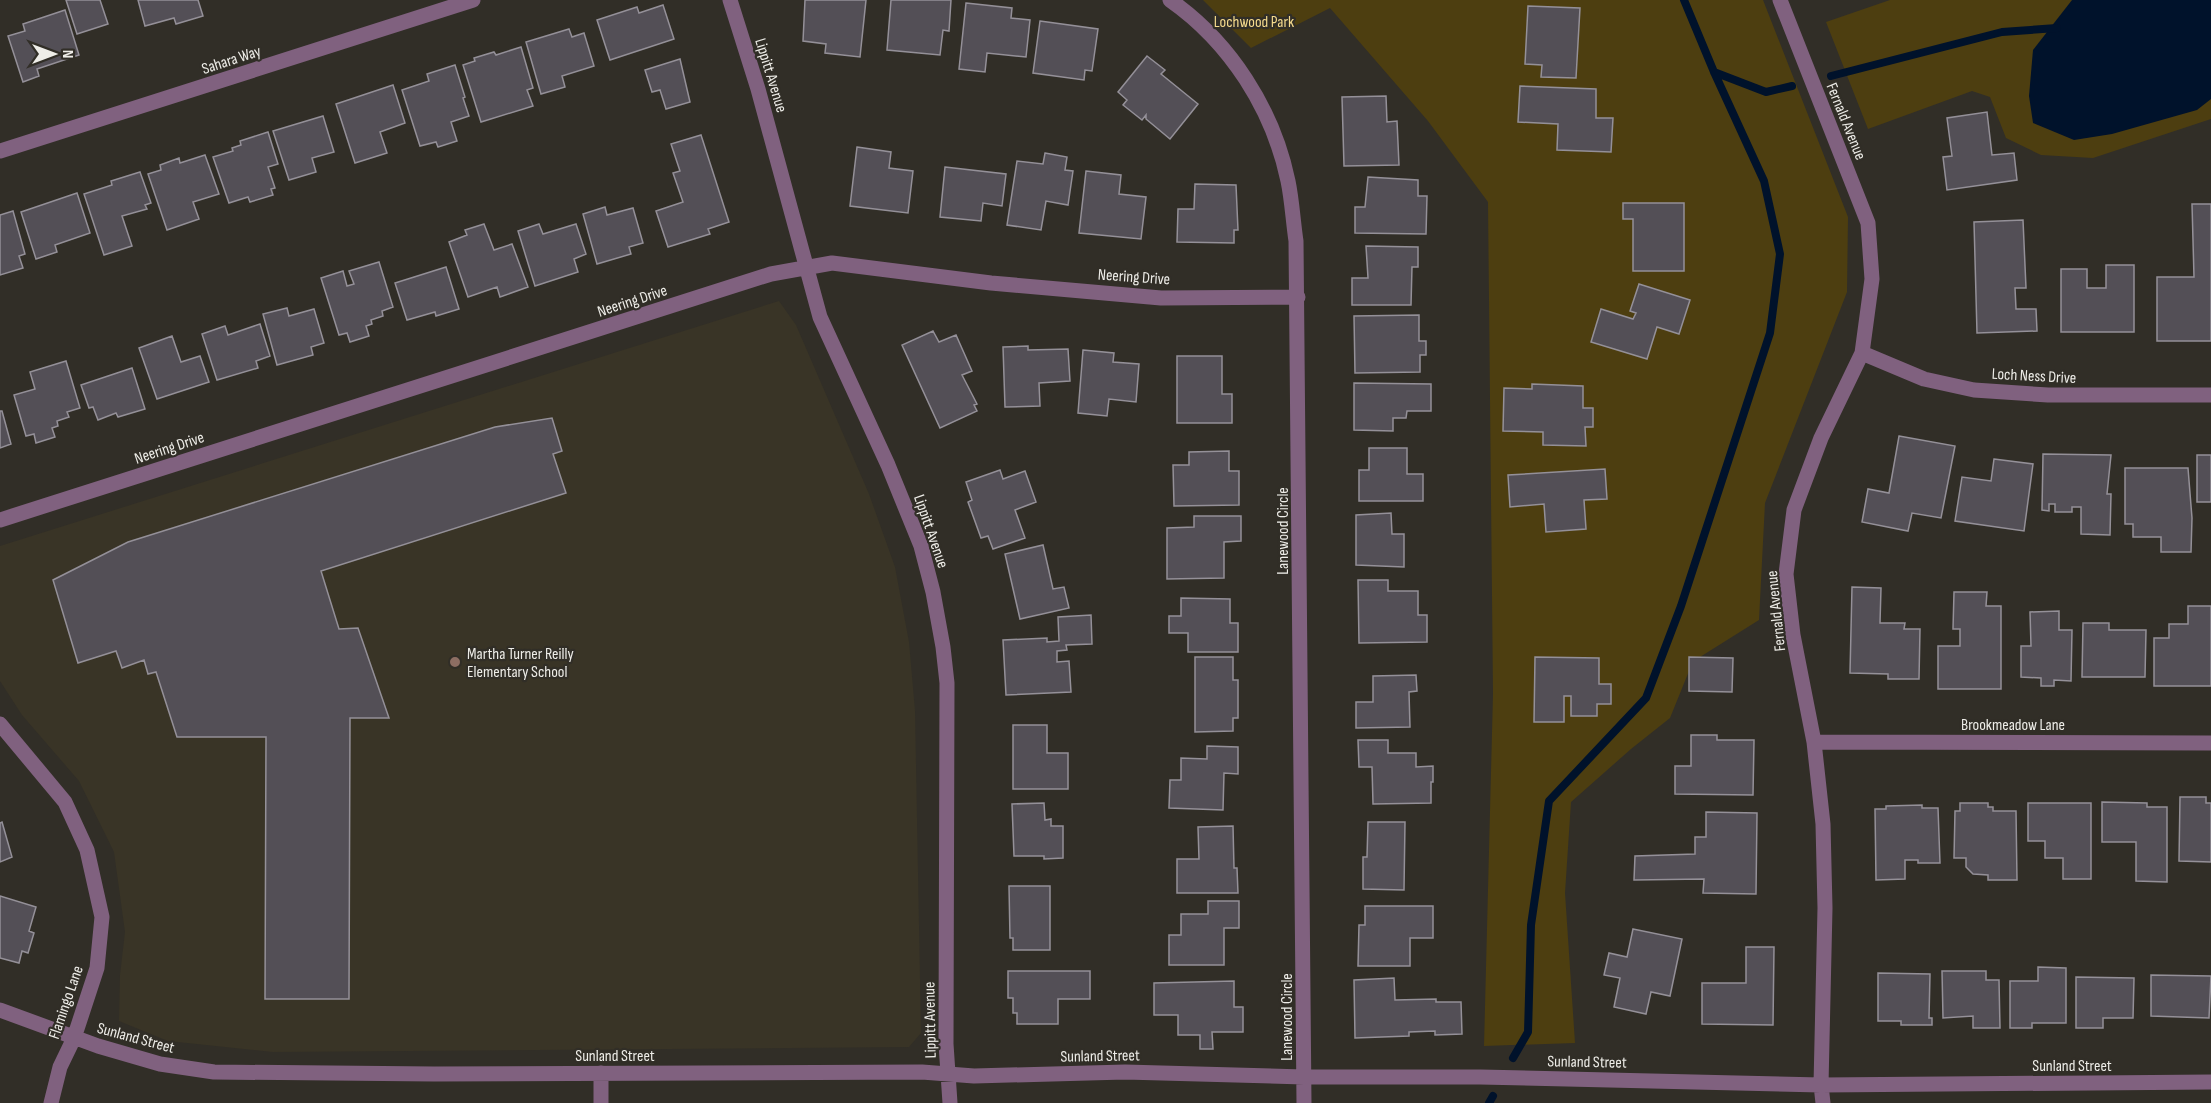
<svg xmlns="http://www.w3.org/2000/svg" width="2211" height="1103" font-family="'Sofia Sans Condensed',sans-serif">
<rect width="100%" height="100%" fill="#312e27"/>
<path fill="#393426" d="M779,301L796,325L869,494L895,567L909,642L915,711L921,1033L909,1047L273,1052L168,1041L119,1021L120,975L125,932L114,852L79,781L22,715L0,681V546Z"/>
<path fill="#4d3e10" d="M1203,0H1763L1848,217L1847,292L1765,503L1759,620L1700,657L1689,671L1670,718L1631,749L1571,802L1565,893L1575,1043L1484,1046L1493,694L1488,202L1428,121L1330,8L1251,48Z
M1890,0H2211V119L2093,158L2041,155L2006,138L1990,97L1972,91L1868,129L1826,22Z"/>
<path fill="#00122b" d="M2072,0H2211V99L2197,110L2112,134L2074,140L2033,123L2029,96L2033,50Z"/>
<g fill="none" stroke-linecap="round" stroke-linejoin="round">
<path stroke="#00122b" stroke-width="8" d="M1714,72L1766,92L1792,86
M1831,76L2002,32L2057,28
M1513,1058L1528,1032L1531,925L1549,801L1646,698L1681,606L1770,333L1780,254L1764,181L1714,72L1684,0
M1489,1103L1493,1096"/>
</g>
<path fill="#534f56" stroke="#949098" stroke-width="1.5" d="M66,0H100L108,24L77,34Z
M138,0H198L203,16L176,24L174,18L145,26Z
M805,0H866L860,57L825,53L826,44L803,41Z
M891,0H951L949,31L943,30L940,55L887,50Z
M966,3L1012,8L1011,18L1030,20L1026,57L987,53L985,72L959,69Z
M663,5L674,39L610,60L597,20L637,7L639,13Z
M1528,6L1580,8L1576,78L1541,77L1542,65L1525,64Z
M65,10L79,55L37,69L39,76L23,82L8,36L25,31L23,24Z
M1040,21L1098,29L1092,71L1085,70L1084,80L1033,73Z
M569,29L572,37L584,33L594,66L562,76L565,87L541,94L526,42Z
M521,47L533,88L527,90L533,106L481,122L463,65L475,61L474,58L494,52L496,55Z
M1147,56L1165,70L1161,74L1198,104L1170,139L1146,119V115L1142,120L1123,105L1127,100L1118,92Z
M680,59L690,102L666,109L660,90L652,92L645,70Z
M455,65L465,97L463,98L469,116L451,122L457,141L438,147L436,142L420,146L402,90L429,81L427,74Z
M393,85L405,123L380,132L387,153L355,163L336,104Z
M1520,86L1596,89V118H1613L1611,152L1557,150L1558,124L1518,122Z
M1386,96L1387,122L1397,121L1399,165L1344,166L1342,97Z
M1987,112L1992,155L2014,153L2017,180L1947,190L1943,157L1952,156L1947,118Z
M323,116L334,152L312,158L316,172L289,180L273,131Z
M268,132L278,164L268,167L275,188L271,189L273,195L250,202L248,197L229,203L213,157L233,151L232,148L241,145L240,141Z
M701,135L729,222L708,229L710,234L668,247L656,211L683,202L673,173L680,171L671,144Z
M857,147L891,152L889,168L913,171L908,213L850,206Z
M1045,153L1067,157L1065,170L1073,171L1068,205L1046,201L1041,230L1007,225L1017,161L1043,164Z
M205,155L219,194L193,202L199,219L167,230L148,174L161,170L160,165L179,158L180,163Z
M945,167L1006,174L1002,206L983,203L981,221L940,217Z
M1086,171L1121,175L1119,194L1146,197L1141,239L1079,233Z
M140,172L151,203L145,205L147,209L122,216L132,246L104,255L84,194L112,185L111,181Z
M1368,177L1418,180V196H1427L1426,234L1355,233V207H1365Z
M1195,184L1236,185L1238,230H1234V243L1177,242L1178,209H1194Z
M77,193L90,233L55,245L57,252L36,259L21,212Z
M1623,203H1684V271H1633V219H1623Z
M2192,204H2211V341H2157V277H2194Z
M605,207L607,215L633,208L643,243L629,247L631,254L597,264L583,214Z
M13,211L25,254L19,256L23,268L0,275V215Z
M2023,220L2026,288H2015L2016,309H2036L2037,331L1977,333L1974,222Z
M484,224L494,250L512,244L528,287L500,297L497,287L468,297L449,242L467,235L465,230Z
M539,224L543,234L576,224L586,254L574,259L578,272L535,286L518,231Z
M1366,246L1418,247V267H1412L1411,305H1352V278H1368Z
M379,262L393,307L382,311L383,316L371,320L372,324L366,326L369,336L350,342L347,333L339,335L321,278L343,271L347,286L354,284L349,271Z
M2106,265H2134V332H2061V269H2087V288H2106Z
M446,267L459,309L436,316L435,312L407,320L395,283Z
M1639,284L1690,300L1679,334L1657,327L1647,359L1591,342L1601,309L1633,319L1636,313L1630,311Z
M287,308L289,316L314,309L324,343L311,347L313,355L277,365L263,314Z
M1419,315V341H1426V355H1420V372L1355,373L1354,316Z
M260,324L270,356L256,361L258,368L217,380L202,334L225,326L228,335Z
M933,331L939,342L956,335L972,371L962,375L977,404L974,405L977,411L940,428L902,345Z
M172,336L181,362L200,356L209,382L157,399L139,348Z
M1028,346V350L1068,349L1070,381L1039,383L1040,406L1005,407L1003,347Z
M1083,350L1114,353L1113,362L1139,364L1136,402L1109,399L1107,416L1078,413Z
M1177,356H1222V394H1232V423H1177Z
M66,361L80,408L67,412L69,417L57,421L58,426L52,428L55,437L36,443L34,434L26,436L14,395L35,389L30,372Z
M132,368L145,409L118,417L116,413L98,420L93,407L89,408L81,385Z
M1354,383L1431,384V411H1407L1406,418H1393V431L1354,430Z
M1532,384L1583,386V408H1593V427H1585L1586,446L1543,445V432L1503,431L1504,388L1532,389Z
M0,411H2L11,444L0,448Z
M552,418L562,451L553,454L566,493L321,571L339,629L358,628L389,718H350L349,999H265L266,737H177L156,672L148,674L144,660L122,668L116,651L78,663L53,580L128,542L495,427Z
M1899,436L1955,446L1941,518L1912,513L1908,531L1862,522L1868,489L1889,493Z
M1369,448H1407V474H1423V501H1359V470H1369Z
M1229,451V471H1239V505L1174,506L1173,465H1189V452Z
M2043,454L2111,455L2107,494H2111L2110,535L2081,534V507H2072V512H2055V504H2049V511L2042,510Z
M2197,455H2211V502H2197Z
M1994,459L2033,464L2024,531L1955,521L1962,477L1991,481Z
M2125,468H2188L2192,518L2191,552H2161V537H2133V524H2125Z
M1605,469L1607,499L1584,500L1586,529L1546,532L1544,504L1510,507L1508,475Z
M1000,470L1003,479L1025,471L1036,502L1015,510L1025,538L993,549L988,536L981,538L968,502L972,500L966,482Z
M1391,513L1392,534H1404V567L1356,565V515Z
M1194,516H1241V541L1224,542V578L1167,579V528L1194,527Z
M1043,545L1053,589L1064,587L1069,608L1020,619L1005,554Z
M1358,580H1388V591H1418V615H1427V642L1359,643Z
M1852,587L1881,588L1880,623H1905L1904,629H1920L1919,679H1888V674L1850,673Z
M1954,592H1987L1986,606H2001V689H1938V646H1960V629H1953Z
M1181,598L1230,599V623H1238V652H1188V633H1169V616H1181Z
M2188,606H2211V686H2154V638H2169V624H2188Z
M2059,611V630H2072L2071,681L2054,680V686H2041V678L2021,677V646H2031L2030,612Z
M1091,615L1092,644L1066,645L1067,650L1057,651V662L1069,661L1071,692L1006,695L1003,640L1047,638V642L1059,641L1058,617Z
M2083,623H2109V630H2146L2145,677H2082Z
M1195,657H1233V680H1238V718H1233V731L1195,732Z
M1535,657L1599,658V684H1611V704H1597V716H1571V696H1564V722H1534Z
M1689,657L1733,658L1732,692L1689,691Z
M1416,675L1417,691L1409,692L1410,727L1356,728V702H1373V676Z
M1013,725H1047V753H1068V789H1013Z
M1691,735H1717V740H1754L1753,795L1675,794V766H1691Z
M1358,740H1388V753H1416V767L1433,766V782H1431V803L1373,804L1372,767H1359Z
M1207,746L1238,747V774L1224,773L1223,810L1169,808L1170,780H1181V758L1207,759Z
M2180,797H2206V803H2211V862L2179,861Z
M2102,802L2147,803V807H2167V882L2136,881V842H2102Z
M1044,803L1045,820L1051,819V826H1063V858L1044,859V856H1014L1012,804Z
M1960,803H1988V807H1993V811H2016L2017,880H1988V875L1973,874L1966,867V858H1954L1955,811H1960Z
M2028,803H2091V879H2063V858H2045V841H2028Z
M1922,805V808H1938L1940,863H1918V860H1905V879L1876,880L1875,809H1886V806Z
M1706,812L1757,813L1756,894L1703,893L1704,879L1634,880L1635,856L1695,854V837H1706Z
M2,822L12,857L0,862V823Z
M1368,822H1405L1404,890L1363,889V857H1367Z
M1233,826L1234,868H1237L1238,893H1177V859H1199L1198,827Z
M1009,886H1050V950H1013V938H1010Z
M0,896L36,907L29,931L34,933L28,953L22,951L19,963L0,958Z
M1208,901H1239V928H1224V965H1169V935H1181V914H1208Z
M1365,906H1433V938H1410V966H1358L1359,925H1365Z
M1633,929L1682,939L1670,996L1651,992L1646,1014L1614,1007L1620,978L1604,975L1609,953L1627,957Z
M1746,947H1774L1773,1025L1702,1024V983H1746Z
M2038,967L2066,968V1023H2032V1028H2010V981H2038Z
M1008,971H1090V999H1058V1024H1017V1013H1013V998H1008Z
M1942,971H1986V980H1999L2000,1028H1973V1016L1943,1018Z
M1878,973L1930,974L1929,1018H1932V1025H1901V1021H1878Z
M2151,975L2211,976L2209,1018L2151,1016Z
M2076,977L2134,978L2133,1018H2103V1028H2076Z
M1394,978L1395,1000L1436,999V1002H1461L1462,1034L1435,1035V1031L1409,1032V1036L1355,1038L1354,980Z
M1234,981V1007H1243V1032H1212L1213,1049H1200V1035H1178V1015H1154V983Z"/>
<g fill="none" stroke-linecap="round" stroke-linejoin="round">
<path stroke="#80617f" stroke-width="15" d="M730,0L758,89L820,317L888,465L921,546L933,592L943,647L947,683L946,1044L950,1103
M1170,0C1230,42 1273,109 1288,181C1292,200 1293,221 1296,241L1304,1103
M1780,0L1868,223L1872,279L1862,353L1821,438L1794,510L1786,574L1793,635L1814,742L1823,824L1825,908L1821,1085L1823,1103
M0,151L473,0
M1862,353L1924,379L1974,390L2048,395H2211
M0,520L771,274L832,263L991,283L1161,298L1298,297
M0,724L65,802L87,850L102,917L97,968L74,1038L60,1067L51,1103
M1814,742L2211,743
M0,1010L98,1046L160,1064L214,1072L434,1074L922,1072L974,1076L1125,1072L1304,1077H1480L1821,1085L2211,1082
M601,1073V1103"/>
</g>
<circle fill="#8d6e63" stroke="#312e27" stroke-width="2" cx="455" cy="662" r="6"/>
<g text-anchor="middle" stroke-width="4.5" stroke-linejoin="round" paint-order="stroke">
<g font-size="16" fill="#f6db8d" stroke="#312e27">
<text x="1254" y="27">Lochwood Park</text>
</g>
<g font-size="16" fill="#eeede8" stroke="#312e27">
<text transform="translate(231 59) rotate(-18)" y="6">Sahara Way</text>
<text transform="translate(772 75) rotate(73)" y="6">Lippitt Avenue</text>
<text transform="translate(1847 121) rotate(68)" y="6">Fernald Avenue</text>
<text transform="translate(1134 276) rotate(4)" y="6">Neering Drive</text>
<text transform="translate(632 300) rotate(-18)" y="6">Neering Drive</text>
<text transform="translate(2034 375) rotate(3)" y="6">Loch Ness Drive</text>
<text transform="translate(169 447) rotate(-18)" y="6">Neering Drive</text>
<text transform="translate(932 531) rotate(71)" y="6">Lippitt Avenue</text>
<text transform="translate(1282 531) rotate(-90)" y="6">Lanewood Circle</text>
<text transform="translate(1775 611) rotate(-96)" y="6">Fernald Avenue</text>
<text x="2013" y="730">Brookmeadow Lane</text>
<text transform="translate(65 1002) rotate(-71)" y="6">Flamingo Lane</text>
<text transform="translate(1286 1017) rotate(-90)" y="6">Lanewood Circle</text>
<text transform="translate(929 1020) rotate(-91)" y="6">Lippitt Avenue</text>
<text transform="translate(136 1037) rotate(15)" y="6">Sunland Street</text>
<text x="615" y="1061">Sunland Street</text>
<text transform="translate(1100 1055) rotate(-1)" y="6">Sunland Street</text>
<text transform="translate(1587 1061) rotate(1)" y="6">Sunland Street</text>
<text x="2072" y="1071">Sunland Street</text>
</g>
<g font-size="16" fill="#eeede8" stroke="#312e27" text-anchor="start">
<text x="467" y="659">Martha Turner Reilly<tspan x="467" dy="18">Elementary School</tspan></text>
</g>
</g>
<g transform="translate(54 54) rotate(90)" stroke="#312e27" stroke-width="4.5" paint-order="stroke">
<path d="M0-4.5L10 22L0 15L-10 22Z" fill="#eeede8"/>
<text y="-9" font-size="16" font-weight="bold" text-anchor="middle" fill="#eeede8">N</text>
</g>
</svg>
